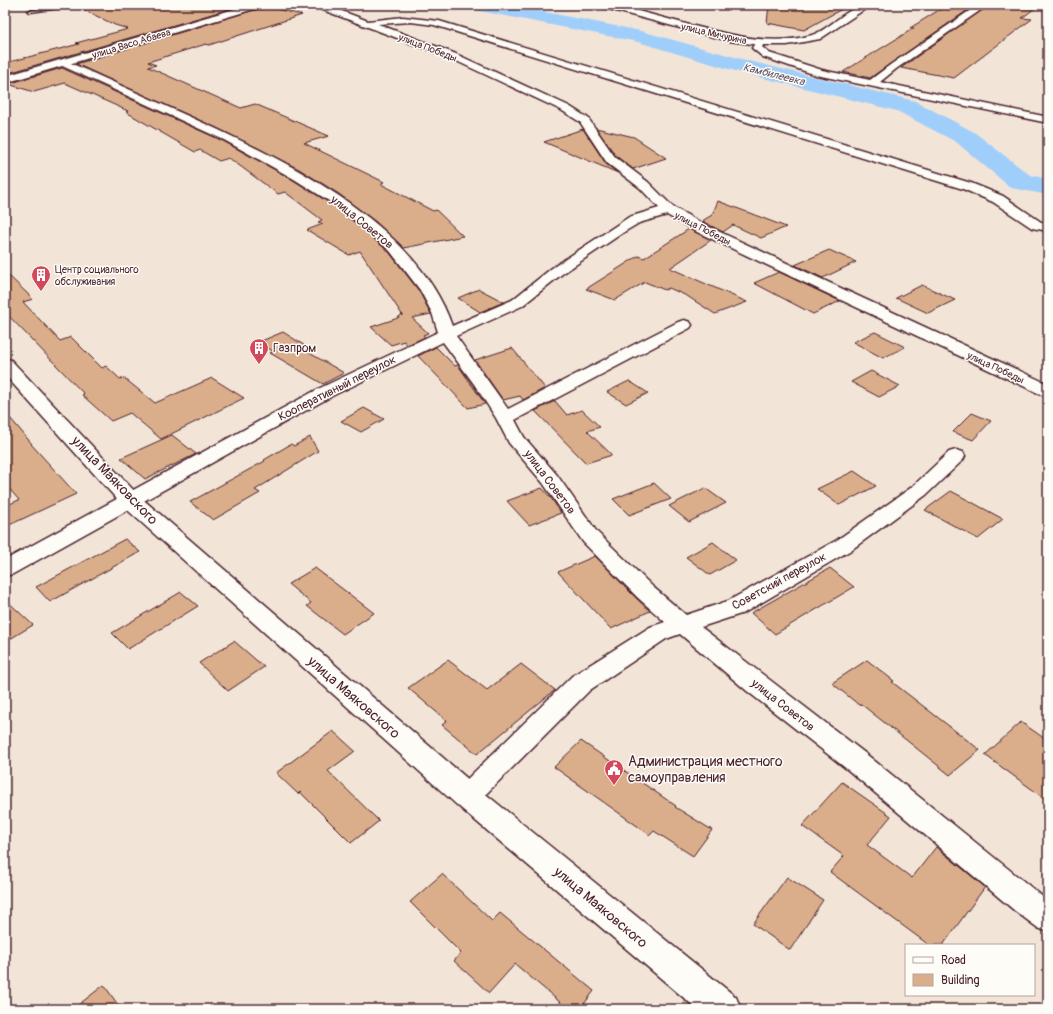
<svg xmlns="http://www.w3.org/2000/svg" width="1053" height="1014" font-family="Pangolin,sans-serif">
<rect width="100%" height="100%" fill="#f2e5d7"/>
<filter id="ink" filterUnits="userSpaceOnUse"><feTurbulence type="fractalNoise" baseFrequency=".025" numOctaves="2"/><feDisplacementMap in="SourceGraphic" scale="8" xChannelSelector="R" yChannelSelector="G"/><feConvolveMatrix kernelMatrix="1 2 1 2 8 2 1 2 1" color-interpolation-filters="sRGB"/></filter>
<g filter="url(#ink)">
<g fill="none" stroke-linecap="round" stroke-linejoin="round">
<path fill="#a0cefb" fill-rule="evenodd" d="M471,5H509L641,31L749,61L915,101L974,132L1030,175L1048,179V195L1011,188L956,142L897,111L735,71L638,42L480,11L473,9Z"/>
</g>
<path fill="#daae8b" stroke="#4a1f2b" d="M82,5H243L5,74V63L79,44L76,43L128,29L115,25L78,7Z
M769,5H849L804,30L767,23Z
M947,5H975L870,78L843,72L914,28H910Z
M989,5H1039L1022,18L1032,19L954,78L901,68Z
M264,6L302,15L209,45L206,44L148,62L156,65L148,67L241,108L255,104L329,136L304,143L384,182L381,184L433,211L436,210L463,236L404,248L376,222L339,194L299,169L217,128L76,64L261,8Z
M62,68L223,141L293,180L339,209L389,252L419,291L431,314L412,318L428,333L423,335L425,337L407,345L404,341L391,345L371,327L398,318L402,314L403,316L360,251L349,255L307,230L323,224L318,222L322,220L285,192L278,194L229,158L219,161L200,150L195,152L126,112L128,111L65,83L34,92L8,84Z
M596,128L634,137L666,158L633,169L616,156Z
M583,129L606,164L618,173L544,142Z
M718,201L747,212L786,227L761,238L733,225L723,232L702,221L712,215Z
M689,229L711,240L670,268L747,302L715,314L687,296L669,288L665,290L645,282L615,300L586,289L638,256L644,258Z
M829,250L856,262L823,278L795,265Z
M5,272L33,299L23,302L60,341L71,337L102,368L106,366L120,379L124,378L155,403L212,378L244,398L161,439L130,413L111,421L82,395L84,394L5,312Z
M779,272L840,301L813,314L754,283Z
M922,285L955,300L928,313L896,298Z
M479,289L504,302L480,312L458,298Z
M283,332L310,349L306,351L344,373L323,384L270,353L274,352L259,342Z
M875,332L905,347L883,358L853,342Z
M436,347L455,366L458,365L485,404L468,408L418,356Z
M512,348L545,388L523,400L520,396L503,400L475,360Z
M871,371L900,386L879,397L851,382Z
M629,381L648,393L626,404L607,392Z
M555,401L567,415L582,410L600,427L587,431L612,455L586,463L535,411Z
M364,408L384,419L361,432L341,421Z
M5,412L32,444H31L76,494L5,527V506L19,500L5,484Z
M972,413L991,421L973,440L953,432Z
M172,435L196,454L145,479L121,458Z
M310,437L318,451L255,490L260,493L213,520L190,502L265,461L264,460L291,444L294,446Z
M854,471L876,486L839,505L817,489Z
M654,483L671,499L629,515L613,499Z
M542,488L551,498L561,513L529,525L507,501Z
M705,488L726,503L689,522L669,506Z
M951,491L1003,519L978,539L925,510Z
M125,539L140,552L50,602L36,587Z
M713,542L736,560L710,575L686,557Z
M595,556L636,598L650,611L611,629L558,572Z
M315,568L374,613L343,634L307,606L311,603L288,584Z
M830,568L854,587L775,634L751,613Z
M181,592L198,606L128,649L112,633Z
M5,599L33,625L5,642Z
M234,641L264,667L228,691L199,663Z
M448,660L487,690L521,664L555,690L477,754L442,725L447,721L408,688Z
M867,660L894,681L892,682L980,750L950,775L861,704L859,705L832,683Z
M1021,722L1048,741V801L985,755Z
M333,731L355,751L328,771L379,821L351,843L300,792L298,794L276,773Z
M581,741L676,806L675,807L712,830L693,856L654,831L650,835L554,767Z
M842,782L891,816L867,845L912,878L936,847L985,887L943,945H929L830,872L844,856L802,826Z
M442,874L492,921L500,913L594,991L580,1009H568L515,964L489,993L454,961L461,953L410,902Z
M787,877L823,900L790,950L753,924Z
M104,985L121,1009H73Z"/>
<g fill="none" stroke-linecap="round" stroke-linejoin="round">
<g stroke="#4a1f2b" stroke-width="3">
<path id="service" d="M69,5H81L30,12L28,11Z"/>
</g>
<g stroke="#4a1f2b" stroke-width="3">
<path id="minor" d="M314,5H326L368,21L403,17L439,21L971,183L1003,196L1041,222L1048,223V231L1032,228L993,202L963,189L434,25L411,22L378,24L456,54L569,106L588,118L615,157L648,182L673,207L707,226L1048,384V396L1042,395L697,232L667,215L639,223L624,232L562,274L522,306L456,336L508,409L678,322L684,320L690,322L692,325L690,328L515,420L524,437L557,475L597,532L653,587L686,615L728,601L837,540L912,487L949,452L956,450L963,452L965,456L963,460L926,495L851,550L744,613L701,627L866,754L1048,901V932L1038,928L1015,911L848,770L747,691L680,634L666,639L590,690L476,804L467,807L458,804L454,796L458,788L572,676L650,627L665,622L637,597L583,542L543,483L509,443L496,418L474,384L443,342L332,396L13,574L5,576V560L320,388L438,332L432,313L420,290L390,251L340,208L294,179L224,140L60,65L58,63L60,61H66C104,78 142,95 179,112C275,155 416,220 452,326L512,300L552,268L629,217L659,208L640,188L607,163L580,122L561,110L450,58L315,7Z
M978,5H988L896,69L880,82L1048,117V123L816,75L763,57L752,48L757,40H763L765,42L762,47L769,53L822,70L870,80L890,65Z"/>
</g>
<g stroke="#4a1f2b" stroke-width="3">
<path id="tertiary" d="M599,5H615C638,11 662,17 686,24C726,34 771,47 812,35C833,28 846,5 871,5L820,39L787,45H760L729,41L601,7Z
M5,358L11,360L139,496L477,787L736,997L741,1009H697L457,805L123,506L5,375Z"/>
</g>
<g stroke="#4a1f2b" stroke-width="3">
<path id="secondary" d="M248,5H263L261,7L5,83V76Z"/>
</g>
<use href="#service" fill="#fdfcf7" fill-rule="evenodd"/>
<use href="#minor" fill="#fdfcf7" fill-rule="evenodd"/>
<use href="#tertiary" fill="#fdfcf7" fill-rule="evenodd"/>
<use href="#secondary" fill="#fdfcf7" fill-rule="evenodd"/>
</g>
</g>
<defs>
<g id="building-pin" transform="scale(1)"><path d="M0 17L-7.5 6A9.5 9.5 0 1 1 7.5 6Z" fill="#d1495b" stroke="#fdfcf7"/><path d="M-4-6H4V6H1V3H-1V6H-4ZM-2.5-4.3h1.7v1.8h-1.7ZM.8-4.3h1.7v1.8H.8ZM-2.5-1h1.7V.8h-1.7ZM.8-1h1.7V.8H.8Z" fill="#fff"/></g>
<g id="civic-pin" transform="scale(1)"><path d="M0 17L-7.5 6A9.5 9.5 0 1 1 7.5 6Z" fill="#d1495b" stroke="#fdfcf7"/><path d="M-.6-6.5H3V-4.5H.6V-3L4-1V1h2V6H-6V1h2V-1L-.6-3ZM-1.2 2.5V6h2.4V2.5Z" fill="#fff"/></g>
</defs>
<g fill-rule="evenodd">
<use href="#building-pin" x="41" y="275"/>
<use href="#building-pin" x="259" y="348"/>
<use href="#civic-pin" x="614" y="769"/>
</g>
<g text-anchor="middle" stroke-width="3" stroke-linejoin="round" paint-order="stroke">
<g font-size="10" fill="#4a1f2b" stroke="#fdfcf7">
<text transform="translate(714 33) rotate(13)" y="4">улица Мичурина</text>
<text transform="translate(131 43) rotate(-17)" y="4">улица Васо Абаева</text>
<text transform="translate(428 47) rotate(21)" y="4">улица Победы</text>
<text transform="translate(703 228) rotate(27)" y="4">улица Победы</text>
<text transform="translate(996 367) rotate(25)" y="4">улица Победы</text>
</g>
<g font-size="10" fill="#4a1f2b" stroke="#fdfcf7" text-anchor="start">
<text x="55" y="273">Центр социального<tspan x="55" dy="12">обслуживания</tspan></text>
</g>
<g font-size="11" font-style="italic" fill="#645469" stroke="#fdfcf7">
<text transform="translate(774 74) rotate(14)" y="4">Камбилеевка</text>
</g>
<g font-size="12" fill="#4a1f2b" stroke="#fdfcf7">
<text transform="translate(362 222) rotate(39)" y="4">улица Советов</text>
<text transform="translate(337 388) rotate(-27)" y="4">Кооперативный переулок</text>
<text transform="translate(550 482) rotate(53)" y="4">улица Советов</text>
<text transform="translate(779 581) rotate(-29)" y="4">Советский переулок</text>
<text transform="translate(783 705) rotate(38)" y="4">улица Советов</text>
</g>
<g font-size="12" fill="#4a1f2b" stroke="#fdfcf7" text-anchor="start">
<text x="273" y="352">Газпром</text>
</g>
<g font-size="14" fill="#4a1f2b" stroke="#fdfcf7">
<text transform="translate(115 480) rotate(46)" y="5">улица Маяковского</text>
<text transform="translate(354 697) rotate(41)" y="5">улица Маяковского</text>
<text transform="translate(601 907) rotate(40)" y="5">улица Маяковского</text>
</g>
<g font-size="14" fill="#4a1f2b" stroke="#fdfcf7" text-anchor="start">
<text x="628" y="766">Администрация местного<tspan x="628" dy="16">самоуправления</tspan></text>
</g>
</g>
<rect width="1053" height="1014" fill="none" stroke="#fdfcf7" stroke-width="20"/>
<rect x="10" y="10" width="1033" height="994" fill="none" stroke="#4a1f2b" stroke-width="1.5" filter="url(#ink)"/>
<rect x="905" y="944" width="130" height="52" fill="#fdfcf7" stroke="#b5a4a5"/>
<rect x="913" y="957" width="20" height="6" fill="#fdfcf7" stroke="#b5a4a5"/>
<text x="941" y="964" font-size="12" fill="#4a1f2b">Road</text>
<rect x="913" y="974" width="20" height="12" fill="#daae8b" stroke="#b5a4a5"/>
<text x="941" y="984" font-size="12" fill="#4a1f2b">Building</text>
</svg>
